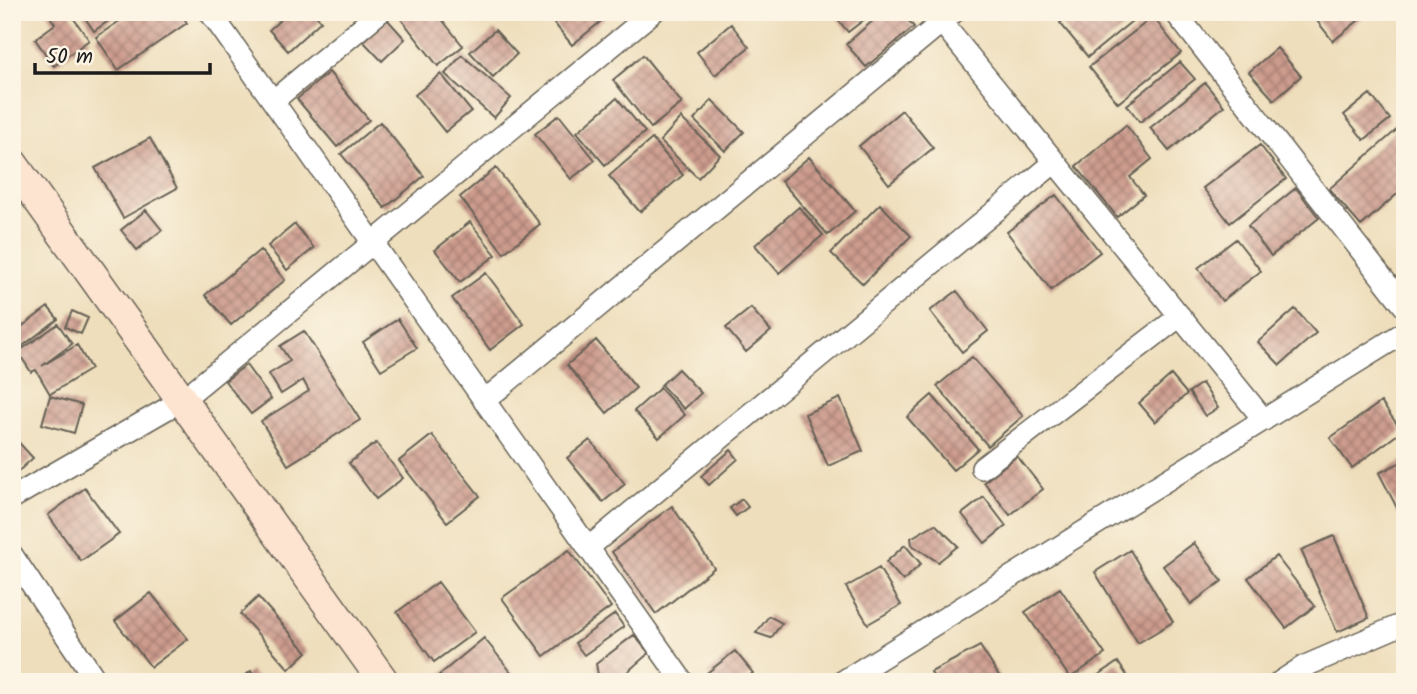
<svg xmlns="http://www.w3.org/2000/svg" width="1417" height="694" font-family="Kalam,sans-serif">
<defs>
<pattern id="building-cross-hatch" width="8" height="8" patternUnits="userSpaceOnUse" patternTransform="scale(1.75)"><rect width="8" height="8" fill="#cd9c8e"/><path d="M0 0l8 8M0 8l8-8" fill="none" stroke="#a67e73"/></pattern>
</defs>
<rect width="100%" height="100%" fill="#fcf5e5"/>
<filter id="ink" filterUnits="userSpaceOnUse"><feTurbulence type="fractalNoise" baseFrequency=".0143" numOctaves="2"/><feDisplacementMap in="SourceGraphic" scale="14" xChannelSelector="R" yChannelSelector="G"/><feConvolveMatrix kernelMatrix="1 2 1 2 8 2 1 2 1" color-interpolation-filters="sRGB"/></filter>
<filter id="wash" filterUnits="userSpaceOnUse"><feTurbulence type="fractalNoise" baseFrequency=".00686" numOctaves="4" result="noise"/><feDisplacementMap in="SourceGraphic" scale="28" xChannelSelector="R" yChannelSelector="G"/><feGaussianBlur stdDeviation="1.57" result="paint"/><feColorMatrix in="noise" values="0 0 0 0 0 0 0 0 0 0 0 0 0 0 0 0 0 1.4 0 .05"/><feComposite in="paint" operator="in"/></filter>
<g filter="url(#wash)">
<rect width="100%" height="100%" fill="#eedebc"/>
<g id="blocks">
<path fill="url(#building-cross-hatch)" d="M47,12H69L89,40L54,66L35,39L55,24Z
M81,12H121L94,31Z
M133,12H180L187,23L118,70L96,37Z
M289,12H313L321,21L288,51L269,30Z
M401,12H436L463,46L438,66L398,15Z
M545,12H601L605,18L572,45Z
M832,12H874L848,32Z
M883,12H901L914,27L866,67L846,44Z
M1073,12H1143L1088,57L1060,23Z
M1310,12H1369L1333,41Z
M1153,17L1181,53L1118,103L1089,67Z
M387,19L405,39L382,61L363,41Z
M731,24L749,47L715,75L697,52Z
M495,30L517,54L493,77L470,52Z
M1277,48L1301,76L1274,100L1249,72Z
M462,55L511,98L494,118L445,74Z
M643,55L682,103L651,128L613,80Z
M1180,62L1195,79L1140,122L1127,105Z
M329,72L369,120L337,147L297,99Z
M441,74L471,111L445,132L415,95Z
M1205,83L1224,106L1169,151L1150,128Z
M1370,94L1390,119L1364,140L1344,115Z
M617,98L645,132L605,165L577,132Z
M712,100L744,132L725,151L694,120Z
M902,110L933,148L889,184L859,146Z
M559,115L595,160L571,179L535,134Z
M681,118L720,155L698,178L660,141Z
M380,122L424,176L385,208L341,154Z
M1126,125L1152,159L1130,177L1144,195L1117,217L1076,166Z
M1401,126L1405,130V187L1361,226L1329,189Z
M150,138L177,188L123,218L95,168Z
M652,139L683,175L640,212L609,176Z
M1260,145L1286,179L1230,223L1203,188Z
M809,157L855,211L828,235L781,181Z
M496,168L540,224L504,253L460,197Z
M1296,188L1319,218L1271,256L1248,226Z
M1056,195L1100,252L1051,290L1007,232Z
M880,204L911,236L863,284L831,253Z
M799,207L823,235L779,273L755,245Z
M146,210L162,230L137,250L121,230Z
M470,222L496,255L460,282L435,250Z
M295,224L314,248L287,270L268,246Z
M1236,239L1261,271L1222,301L1198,268Z
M260,250L285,280L231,325L205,295Z
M486,273L524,324L490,350L452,298Z
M957,291L988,331L962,352L930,311Z
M48,307L58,319L12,354V334Z
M751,308L771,331L746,352L726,328Z
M1295,309L1316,333L1280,365L1258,342Z
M72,311L88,318L81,334L65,327Z
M398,319L417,348L381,370L363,342Z
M58,324L72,344L42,366L77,345L91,369L50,394L36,370L31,372L18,352Z
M304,331L360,420L288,465L261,421L309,391L303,380L281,394L269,374L290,361L280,346Z
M596,340L636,388L607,413L567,365Z
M972,357L1023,416L988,446L937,386Z
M246,365L271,399L251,414L225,381Z
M678,369L701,393L684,409L661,385Z
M1171,375L1187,394L1155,422L1139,403Z
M1202,383L1218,408L1205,416L1189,392Z
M660,388L685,415L659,438L634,411Z
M932,395L978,449L953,470L907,417Z
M50,396L82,405L74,433L42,424Z
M840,398L863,451L828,466L805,414Z
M1381,402L1402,431L1352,468L1330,438Z
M12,435L33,458L12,477Z
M432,435L480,496L447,522L399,461Z
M590,440L625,484L603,502L567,458Z
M376,443L403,478L376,499L349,463Z
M731,450L738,459L709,485L701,476Z
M1017,456L1043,489L1010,515L984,482Z
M1405,460V509L1399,512L1379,473Z
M85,488L119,534L81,561L48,515Z
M984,497L1006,526L985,543L962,514Z
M742,499L748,507L736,516L730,508Z
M672,506L714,568L656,614L612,552Z
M935,524L958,546L938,562L912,545L911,538Z
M1334,536L1369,618L1337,632L1301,550Z
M1194,543L1222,581L1191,604L1163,566Z
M905,545L921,564L903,581L886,562Z
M569,550L611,607L544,656L502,598Z
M1130,550L1173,622L1138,643L1095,572Z
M1276,556L1315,606L1286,628L1248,578Z
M879,568L901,605L868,624L846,587Z
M438,582L475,632L434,662L397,612Z
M1060,588L1105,654L1070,678L1025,612Z
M151,593L188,639L151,667L115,621Z
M258,597L307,652L289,669L240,614Z
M615,614L624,627L584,655L575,643Z
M769,616L782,623L771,638L756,633Z
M634,635L649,653L617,681L599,680L596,664Z
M484,638L519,682H445L439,675Z
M980,646L1003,682H936L931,672Z
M735,651L753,673L742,682H714L707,673Z
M1118,662L1131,682H1088Z
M251,671L260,682H237Z"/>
</g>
</g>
<g filter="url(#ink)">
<use href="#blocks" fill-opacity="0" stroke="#666054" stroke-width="2"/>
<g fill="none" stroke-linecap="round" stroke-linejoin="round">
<g stroke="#666054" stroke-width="24">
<path id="street" d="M210,12L683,682
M1175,12L1405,307
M935,14L1264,420
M273,101L380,12
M484,401L954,12
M982,468L1180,316
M12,498L182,400L653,12
M588,548L1055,162
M12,555L97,682
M842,682L1405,332
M1280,682L1303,667L1405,623"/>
</g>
<g stroke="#666054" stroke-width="33">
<path id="secondary" d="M12,163L384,682"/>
</g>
<use href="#street" stroke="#fff" stroke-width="21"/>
<use href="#secondary" stroke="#fde4d0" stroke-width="30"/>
</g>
</g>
<rect width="1417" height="694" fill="none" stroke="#fcf5e5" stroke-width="42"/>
<path d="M35 63v10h175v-10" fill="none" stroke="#1c1c1c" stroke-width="3.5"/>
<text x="46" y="63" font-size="21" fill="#1c1c1c" stroke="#fcf5e5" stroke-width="5" paint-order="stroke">50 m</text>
</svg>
